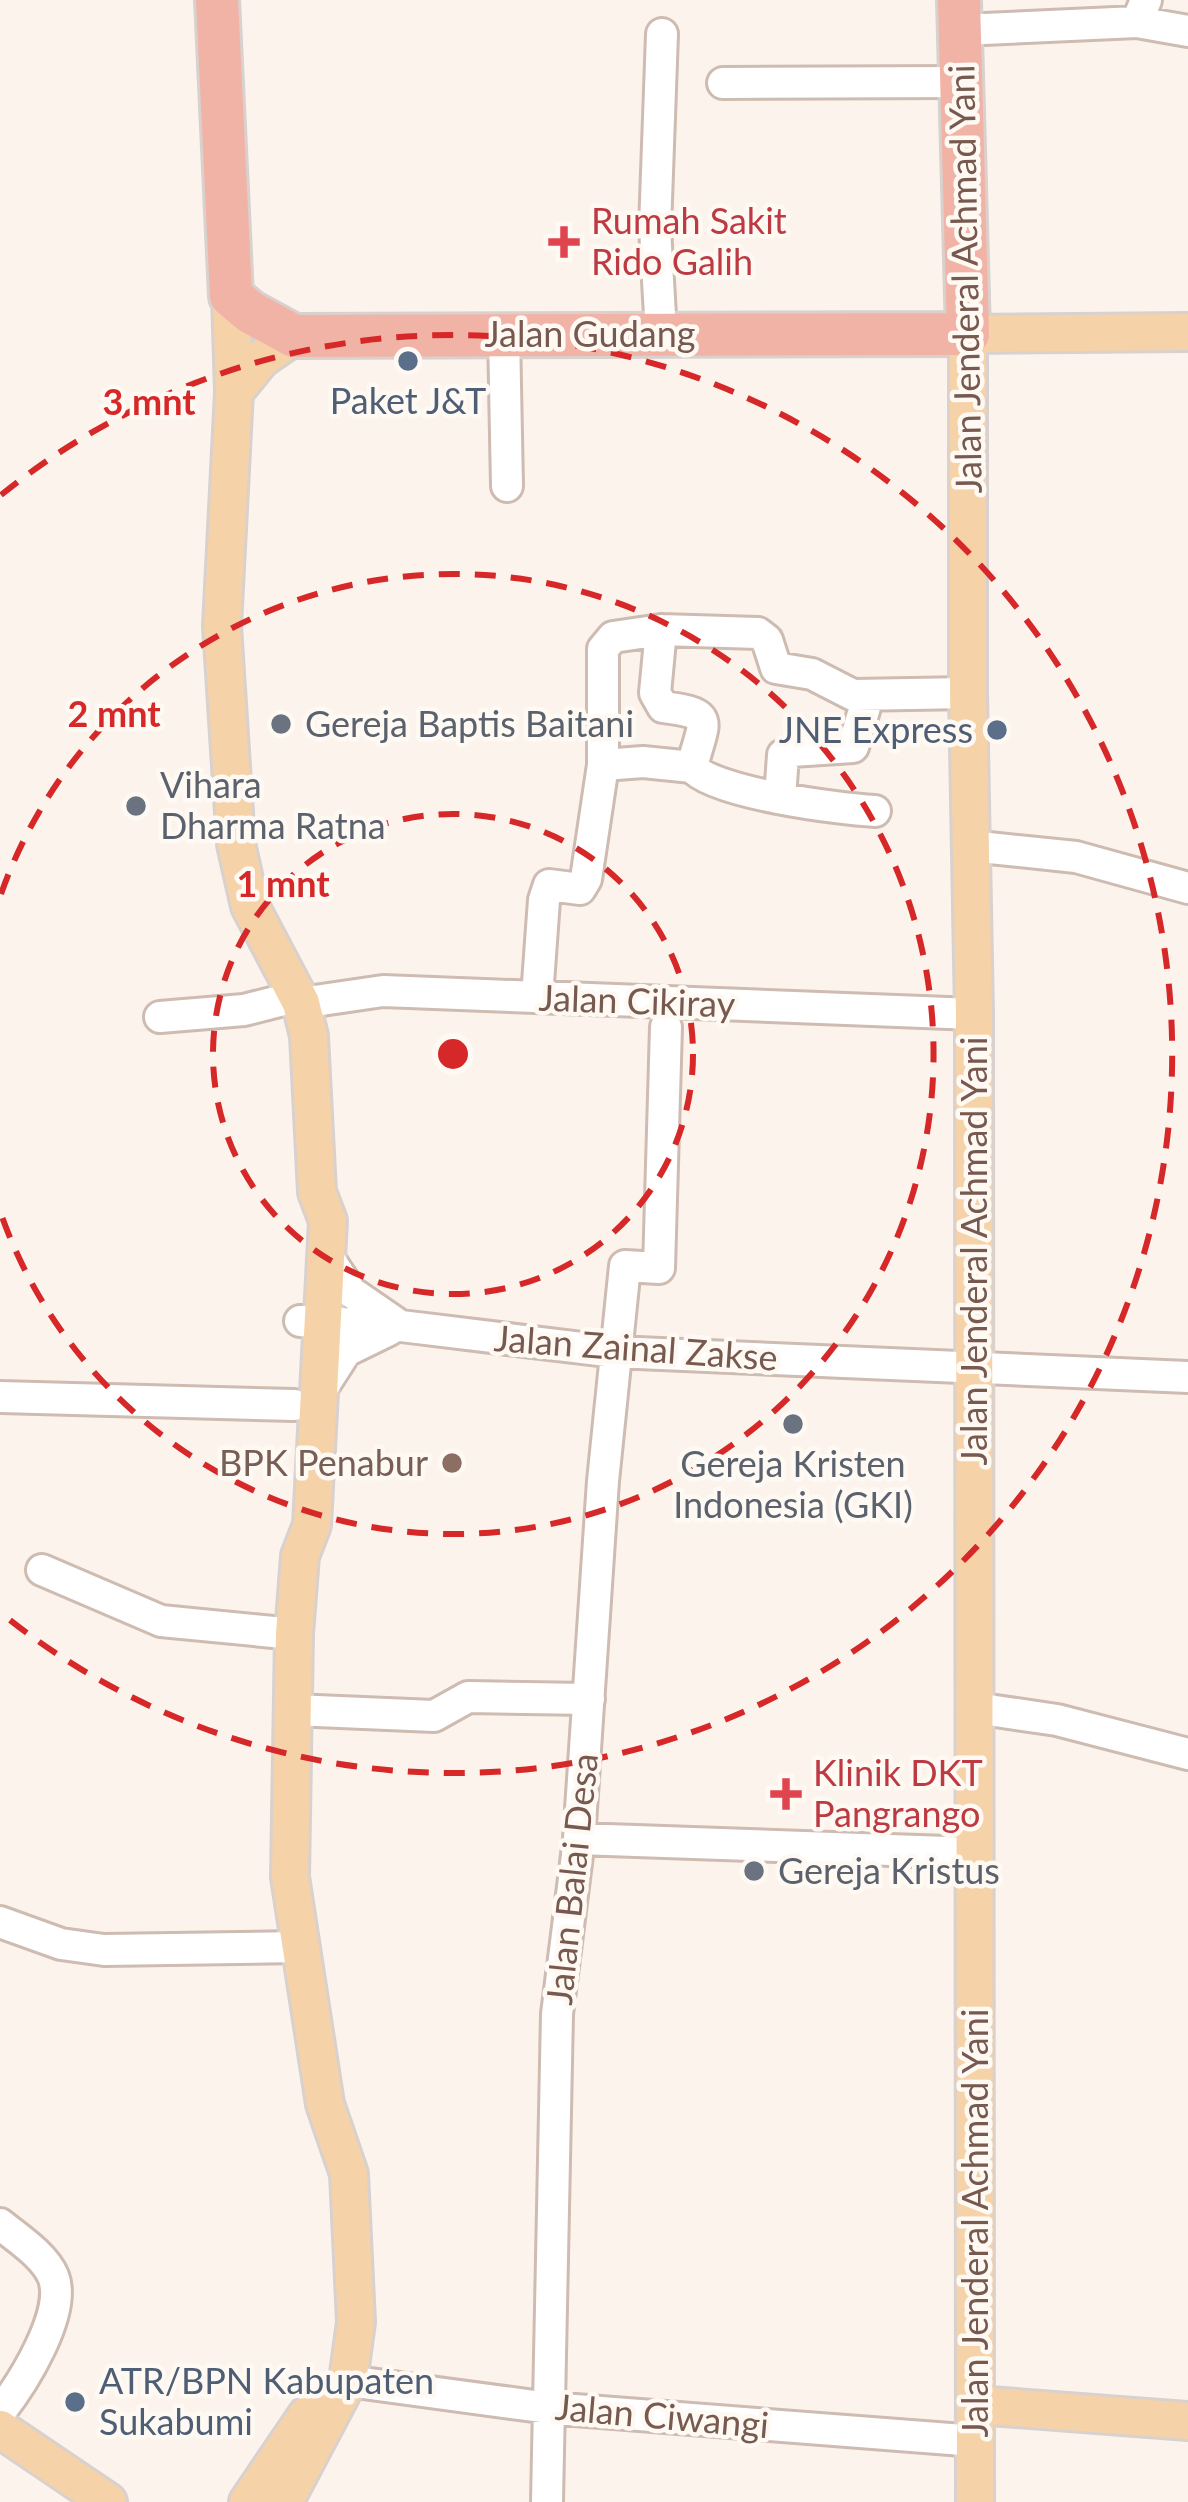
<svg xmlns="http://www.w3.org/2000/svg" width="1188" height="2502" font-family="Lato,sans-serif">
<rect width="100%" height="100%" fill="#fcf4ec"/>
<g fill="none" stroke-linecap="round" stroke-linejoin="round">
<g stroke="#cebbb1" stroke-width="36">
<path id="minor" d="M1137,22L1188,31
M961,30L1137,22L1146,0
M723,83L961,82
M661,333L655,228L662,34
M504,334L507,486
M661,630L655,693L663,707C717,714 704,719 692,767
M603,765L643,762L692,767C713,793 839,809 875,811
M780,798L783,755L792,751L853,747L868,697
M970,846L1076,857L1188,888
M537,997L544,900L549,885L580,889L586,879L603,765V649L613,637L661,630L758,633L767,640L776,668L812,674L853,695L968,693
M301,1003L383,991L974,1014
M160,1017L244,1010L299,996
M327,1256L351,1292L399,1325
M300,1321L401,1326L615,1352L1188,1377
M317,1396L346,1351L389,1330
M0,1397L294,1405
M42,1570L161,1621L294,1634
M975,1708L1057,1720L1188,1754
M293,1710L434,1716L468,1697L589,1699
M579,1839L975,1853
M0,1922L61,1944L104,1950L299,1947
M0,2224C17,2238 44,2255 53,2276C68,2312 22,2384 0,2412
M348,2381L549,2408L976,2441
M547,2502L557,2014L579,1839L603,1481L625,1266L659,1268L666,1027"/>
</g>
<g stroke="#d9d1ce" stroke-width="42">
<path id="major" d="M231,296L234,392L222,626L236,844L250,906L301,1003L309,1036L317,1192L328,1221L312,1525L300,1556L294,1634L290,1877L325,2104L349,2174L356,2322L348,2381L284,2502
M234,392L261,359L294,336
M977,2405L1188,2421
M0,2429L108,2502
M248,2502L307,2415
M975,2502L974,1014L968,693V334L1188,332"/>
</g>
<g stroke="#d9d1ce" stroke-width="48">
<path id="highway" d="M217,0L231,296L250,312L294,336L968,334L959,0"/>
</g>
<use href="#minor" stroke="#fff" stroke-width="30"/>
<use href="#major" stroke="#f6d2a9" stroke-width="36"/>
<use href="#highway" stroke="#f2b3a7" stroke-width="42"/>
</g>
<g fill="none" stroke="#d62828" stroke-width="6" stroke-dasharray="21 15">
<circle cx="453" cy="1054" r="240"/>
<path d="M1 894A480 480 0 1 1 1 1214"/>
<path d="M1 495A719 719 0 1 1 1 1613"/>
</g>
<g fill="#e0444e" stroke="#fef9f3" stroke-width="4.5">
<path d="M558 224h12v12h12v12h-12v12h-12v-12h-12v-12h12z"/>
<path d="M780 1776h12v12h12v12h-12v12h-12v-12h-12v-12h12z"/>
</g>
<g fill="#5c6f8a" stroke="#fef9f3" stroke-width="4.5">
<circle cx="408" cy="361" r="12"/>
<circle cx="997" cy="730" r="12"/>
<circle cx="75" cy="2402" r="12"/>
</g>
<g fill="#6b7280" stroke="#fef9f3" stroke-width="4.5">
<circle cx="281" cy="724" r="12"/>
<circle cx="136" cy="806" r="12"/>
<circle cx="793" cy="1424" r="12"/>
<circle cx="754" cy="1871" r="12"/>
</g>
<circle fill="#8d6e63" stroke="#fef9f3" stroke-width="4.5" cx="452" cy="1463" r="12"/>
<g text-anchor="middle" stroke-width="9" stroke-linejoin="round" paint-order="stroke">
<g font-size="36" fill="#be3a42" stroke="#fef9f3" text-anchor="start">
<text x="591" y="234">Rumah Sakit<tspan x="591" dy="41">Rido Galih</tspan></text>
<text x="813" y="1786">Klinik DKT<tspan x="813" dy="41">Pangrango</tspan></text>
</g>
<g font-size="36" fill="#77594f" stroke="#fef9f3">
<text transform="translate(965 279) rotate(-91)" y="13">Jalan Jenderal Achmad Yani</text>
<text x="590" y="347">Jalan Gudang</text>
<text transform="translate(637 1001) rotate(2)" y="13">Jalan Cikiray</text>
<text transform="translate(974 1251) rotate(-90)" y="13">Jalan Jenderal Achmad Yani</text>
<text transform="translate(636 1348) rotate(4)" y="13">Jalan Zainal Zakse</text>
<text transform="translate(572 1879) rotate(-84)" y="13">Jalan Balai Desa</text>
<text transform="translate(975 2223) rotate(-90)" y="13">Jalan Jenderal Achmad Yani</text>
<text transform="translate(662 2416) rotate(5)" y="13">Jalan Ciwangi</text>
</g>
<g font-size="36" fill="#4e5e75" stroke="#fef9f3">
<text x="408" y="414">Paket J&amp;T</text>
<text x="973" y="743" text-anchor="end">JNE Express</text>
<text x="99" y="2394" text-anchor="start">ATR/BPN Kabupaten<tspan x="99" dy="41">Sukabumi</tspan></text>
</g>
<g font-size="36" fill="#5b616d" stroke="#fef9f3" text-anchor="start">
<text x="305" y="737">Gereja Baptis Baitani</text>
<text x="160" y="798">Vihara<tspan x="160" dy="41">Dharma Ratna</tspan></text>
<text x="793" y="1477" text-anchor="middle">Gereja Kristen<tspan x="793" dy="41">Indonesia (GKI)</tspan></text>
<text x="778" y="1884">Gereja Kristus</text>
</g>
<g font-size="36" fill="#785e54" stroke="#fef9f3" text-anchor="end">
<text x="428" y="1476">BPK Penabur</text>
</g>
</g>
<circle cx="453" cy="1054" r="18" fill="#d62828" stroke="#fef9f3" stroke-width="6"/>
<g font-size="36" text-anchor="middle" font-weight="bold" fill="#d62828" stroke="#fef9f3" stroke-width="9" stroke-linejoin="round" paint-order="stroke">
<text x="149" y="415">3 mnt</text>
<text x="114" y="727">2 mnt</text>
<text x="283" y="897">1 mnt</text>
</g>
</svg>
